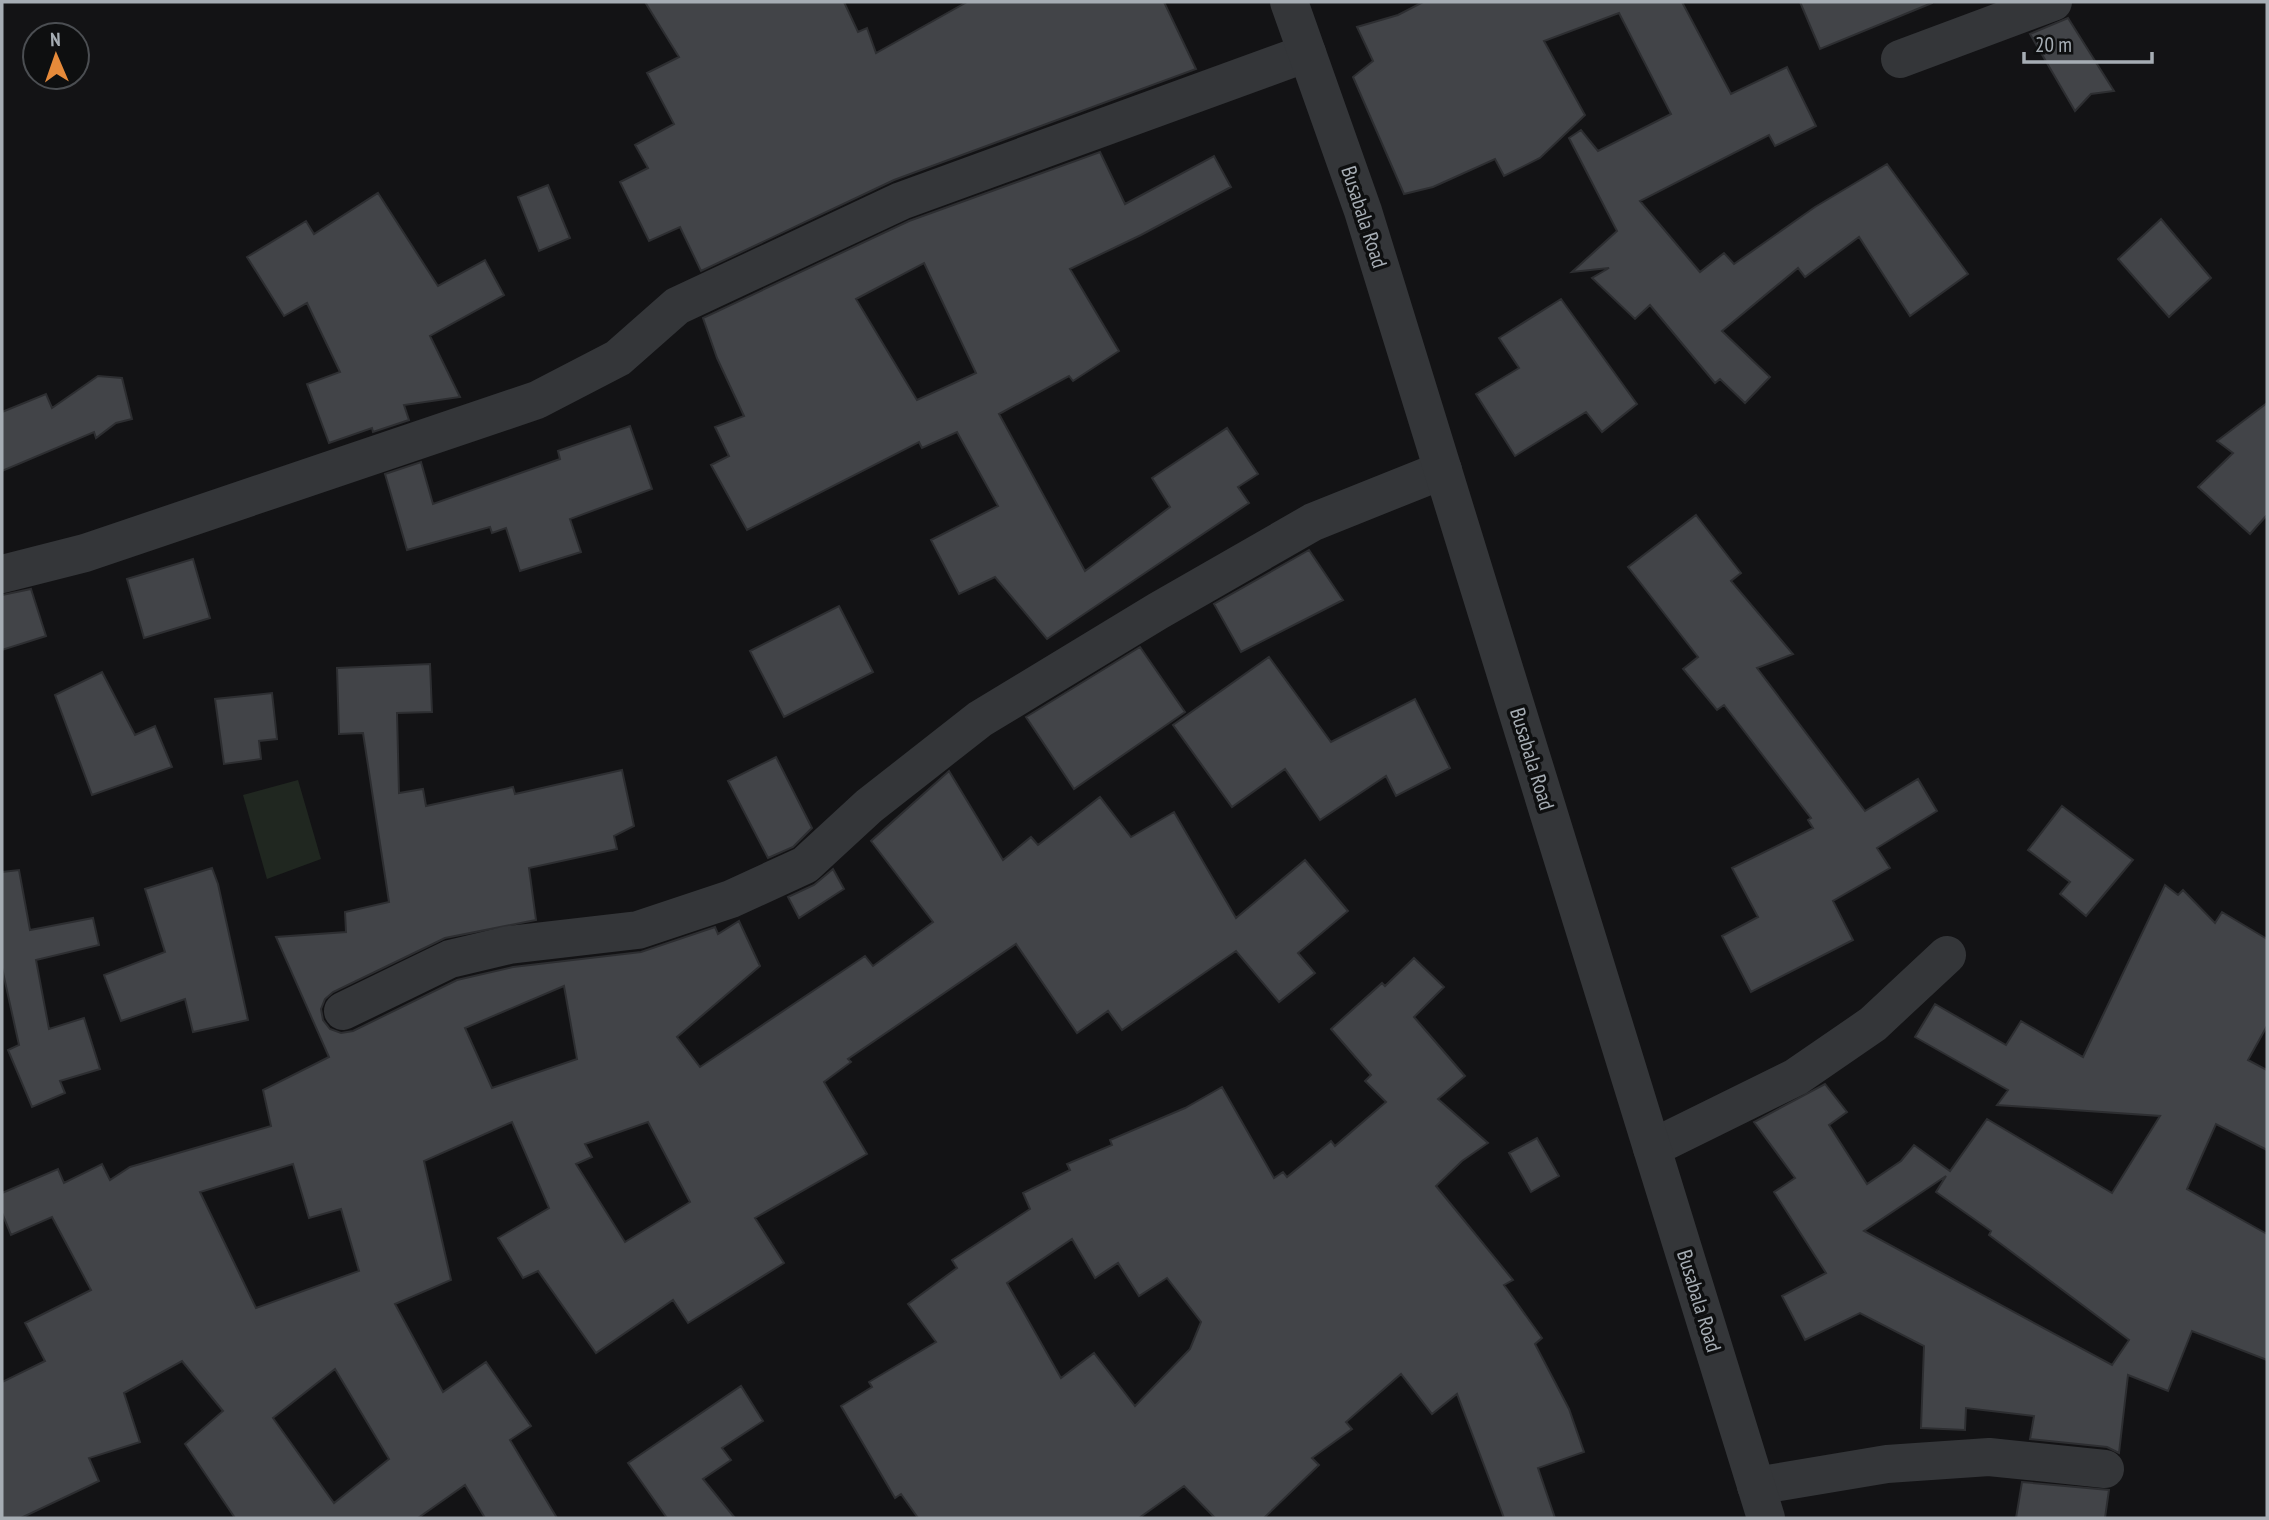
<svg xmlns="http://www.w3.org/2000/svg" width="2269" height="1520" font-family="'PT Sans Narrow',sans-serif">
<rect width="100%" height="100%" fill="#131315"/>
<path fill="#202720" d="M298,780L321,859L267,879L243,795Z"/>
<path fill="#424448" stroke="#2d2e31" stroke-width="2" fill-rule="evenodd" d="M645,2H844L858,32L867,28L876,53L967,2H1164L1196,69L894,180L701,271L680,227L649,241L620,182L648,168L635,145L674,124L647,73L679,57Z
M1423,2H1682L1731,94L1787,67L1816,126L1775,146L1769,135L1640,201L1700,272L1724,253L1734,264L1815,207L1887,164L1968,274L1910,316L1859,237L1805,277L1798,268L1722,331L1770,377L1745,403L1720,379L1715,383L1650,305L1635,319L1592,278L1609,268L1572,272L1617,231L1569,138L1581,130L1598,151L1671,114L1619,13L1544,41L1585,115L1540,158L1504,176L1495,159L1433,187L1404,194L1353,77L1373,61L1357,27L1398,15Z
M1800,2H1932V3L1820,49Z
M2068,18L2114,91L2091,94L2075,111L2030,34Z
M1100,152L1125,204L1214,156L1231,187L1141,235L1070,269L1119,351L1073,381L1069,376L999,414L1085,571L1170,507L1152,478L1227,428L1258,474L1238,487L1249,503L1047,639L995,577L959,594L931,540L998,506L957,432L922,448L919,442L747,530L711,465L729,456L715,427L744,416L717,358L703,318L909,221ZM924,263L976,373L917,400L856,299Z
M548,185L570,238L539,251L518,197Z
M378,193L438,286L485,260L504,295L430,336L460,397L404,405L409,420L373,432L372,428L329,443L307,384L340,372L307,303L284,316L247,257L306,221L314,234Z
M2161,219L2211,278L2169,317L2118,259Z
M1561,299L1637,404L1602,432L1586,412L1515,456L1476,394L1519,368L1499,338Z
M98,376L122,378L132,419L116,423L96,438L94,432L2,471V412L46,394L52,408Z
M2267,403V515L2250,534L2198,487L2233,453L2217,441Z
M630,426L652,489L570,519L581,552L520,571L506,528L492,533L490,527L407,550L385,474L421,462L433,504L560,459L558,451Z
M1696,515L1741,573L1731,581L1793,654L1757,668L1865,811L1918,779L1937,811L1877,848L1890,868L1833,901L1853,940L1751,992L1722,936L1758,917L1732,868L1813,828L1808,820L1811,818L1724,705L1717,710L1683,669L1698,657L1628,567Z
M1309,550L1343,600L1241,652L1214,604Z
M193,559L210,618L144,638L127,579Z
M31,589L46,636L2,650V595Z
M839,606L873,672L784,717L750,651Z
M1140,647L1185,712L1074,789L1026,717Z
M1269,657L1331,742L1415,699L1450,768L1396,796L1386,776L1320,820L1285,769L1232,807L1173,725Z
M430,664L432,712L397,713L399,793L423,789L426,806L513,787L515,794L622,770L634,826L614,836L617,849L529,868L536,920L445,938L333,992L325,999L321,1009L323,1020L330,1029L341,1033L353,1031L457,980L513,967L641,952L715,927L718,934L739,921L760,966L677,1037L700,1067L865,956L873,966L933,922L871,841L949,771L1003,860L1031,837L1038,845L1100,797L1131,837L1174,812L1236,918L1305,860L1348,911L1298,953L1315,973L1279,1002L1236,951L1122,1030L1108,1011L1077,1033L1016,944L848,1059L851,1062L824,1082L867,1154L755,1218L784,1263L688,1323L673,1300L596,1353L538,1271L523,1278L498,1238L549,1208L512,1122L424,1161L451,1280L395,1304L443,1392L486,1362L531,1426L510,1440L557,1518H485L465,1485L418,1518H235L185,1444L223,1411L182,1361L124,1393L140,1442L89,1458L99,1481L21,1518H2V1382L45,1361L25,1323L91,1290L52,1217L11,1235L2,1213V1193L58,1169L64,1183L102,1164L110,1180L130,1167L271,1126L263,1090L329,1057L276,937L346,932L345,912L389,902L363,733L339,734L337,668ZM564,986L577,1059L492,1088L465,1028ZM648,1122L690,1202L625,1242L576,1164L592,1157L585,1144ZM293,1164L309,1218L341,1209L359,1271L256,1308L200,1192ZM335,1369L389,1459L334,1503L273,1418Z
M102,672L135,735L155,726L172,767L92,795L55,695Z
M272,693L277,739L259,741L261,759L224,764L215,699Z
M776,757L812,828L793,847L768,858L728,781Z
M2062,806L2133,860L2086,916L2060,894L2070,882L2028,850Z
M212,868L218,884L248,1020L193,1032L185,999L121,1021L104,975L165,952L145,889Z
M833,869L844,889L799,918L788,897L814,885Z
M19,870L30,930L93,918L99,945L36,960L49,1029L84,1018L100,1069L60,1081L65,1093L32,1107L8,1050L19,1045L2,968V872Z
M2165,885L2178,895L2183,890L2215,923L2222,912L2267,939V1026L2248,1060L2267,1070V1150L2216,1124L2187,1189L2267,1234V1360L2192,1331L2168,1391L2128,1375L2119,1453L2107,1447L2030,1439L2034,1416L1966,1408L1965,1430L1921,1428L1924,1346L1860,1313L1805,1340L1782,1296L1826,1273L1774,1192L1795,1178L1754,1122L1825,1084L1847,1112L1829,1125L1867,1184L1901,1161L1914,1145L1950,1171L1987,1119L2112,1193L2160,1116L1997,1105L2008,1090L1915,1037L1935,1004L2006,1045L2021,1021L2083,1057ZM1946,1176L1936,1192L1991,1231L1989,1235L2129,1340L2112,1365L1864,1231Z
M1414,958L1444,987L1414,1017L1465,1076L1438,1099L1488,1143L1462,1161L1436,1186L1513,1280L1504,1285L1542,1338L1535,1344L1569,1409L1584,1452L1538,1468L1555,1518H1504L1457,1394L1432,1414L1401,1374L1346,1422L1352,1429L1312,1458L1319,1465L1264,1518H1215L1184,1486L1139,1518H918L901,1494L895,1498L841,1406L872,1387L869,1382L936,1342L908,1304L957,1268L952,1260L1030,1209L1023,1193L1070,1170L1067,1164L1112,1145L1110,1140L1185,1108L1222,1087L1274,1178L1283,1172L1287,1177L1331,1141L1335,1146L1386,1102L1365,1081L1371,1075L1331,1029L1382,983L1385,986ZM1072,1239L1095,1278L1118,1263L1139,1296L1167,1278L1201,1322L1190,1349L1135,1406L1094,1353L1061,1378L1007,1283Z
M1537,1138L1559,1176L1531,1192L1509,1153Z
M741,1386L763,1421L722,1448L731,1460L703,1479L735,1518H667L628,1463Z
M2022,1482L2109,1490L2105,1518H2016Z"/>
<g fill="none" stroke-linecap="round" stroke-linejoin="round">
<path stroke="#343639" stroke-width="38" d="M1900,59L2053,2
M2,574L85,553L537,400L618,358L677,306L901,201L1307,53
M343,1011L450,959L509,945L638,930L731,899L805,865L869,806L980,719L1158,611L1313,522L1443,470
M1652,1148L1796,1077L1873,1024L1947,955
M1756,1486L1887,1464L1989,1457L2105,1469"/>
<path stroke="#343639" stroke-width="38" d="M1289,2L1363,211L1766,1518"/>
</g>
<g text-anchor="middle" stroke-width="7" stroke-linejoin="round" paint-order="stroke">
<g font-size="21" fill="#a6adb4" stroke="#0e0f10">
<text transform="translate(1364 217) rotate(72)" y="7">Busabala Road</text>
<text transform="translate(1532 759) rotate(73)" y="7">Busabala Road</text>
<text transform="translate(1699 1301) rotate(73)" y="7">Busabala Road</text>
</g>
</g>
<rect width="2269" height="1520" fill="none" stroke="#a6adb4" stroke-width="7"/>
<g transform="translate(56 56) rotate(358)"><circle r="33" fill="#0e0f10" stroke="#4b4e52" stroke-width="2"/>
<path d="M0-5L12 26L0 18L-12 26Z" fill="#e68a3a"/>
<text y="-10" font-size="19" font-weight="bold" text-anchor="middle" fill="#a6adb4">N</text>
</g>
<path d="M2024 52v10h128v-10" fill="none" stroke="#a6adb4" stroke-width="3.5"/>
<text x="2035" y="52" font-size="21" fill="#a6adb4" stroke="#0e0f10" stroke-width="5" paint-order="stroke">20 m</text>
</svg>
